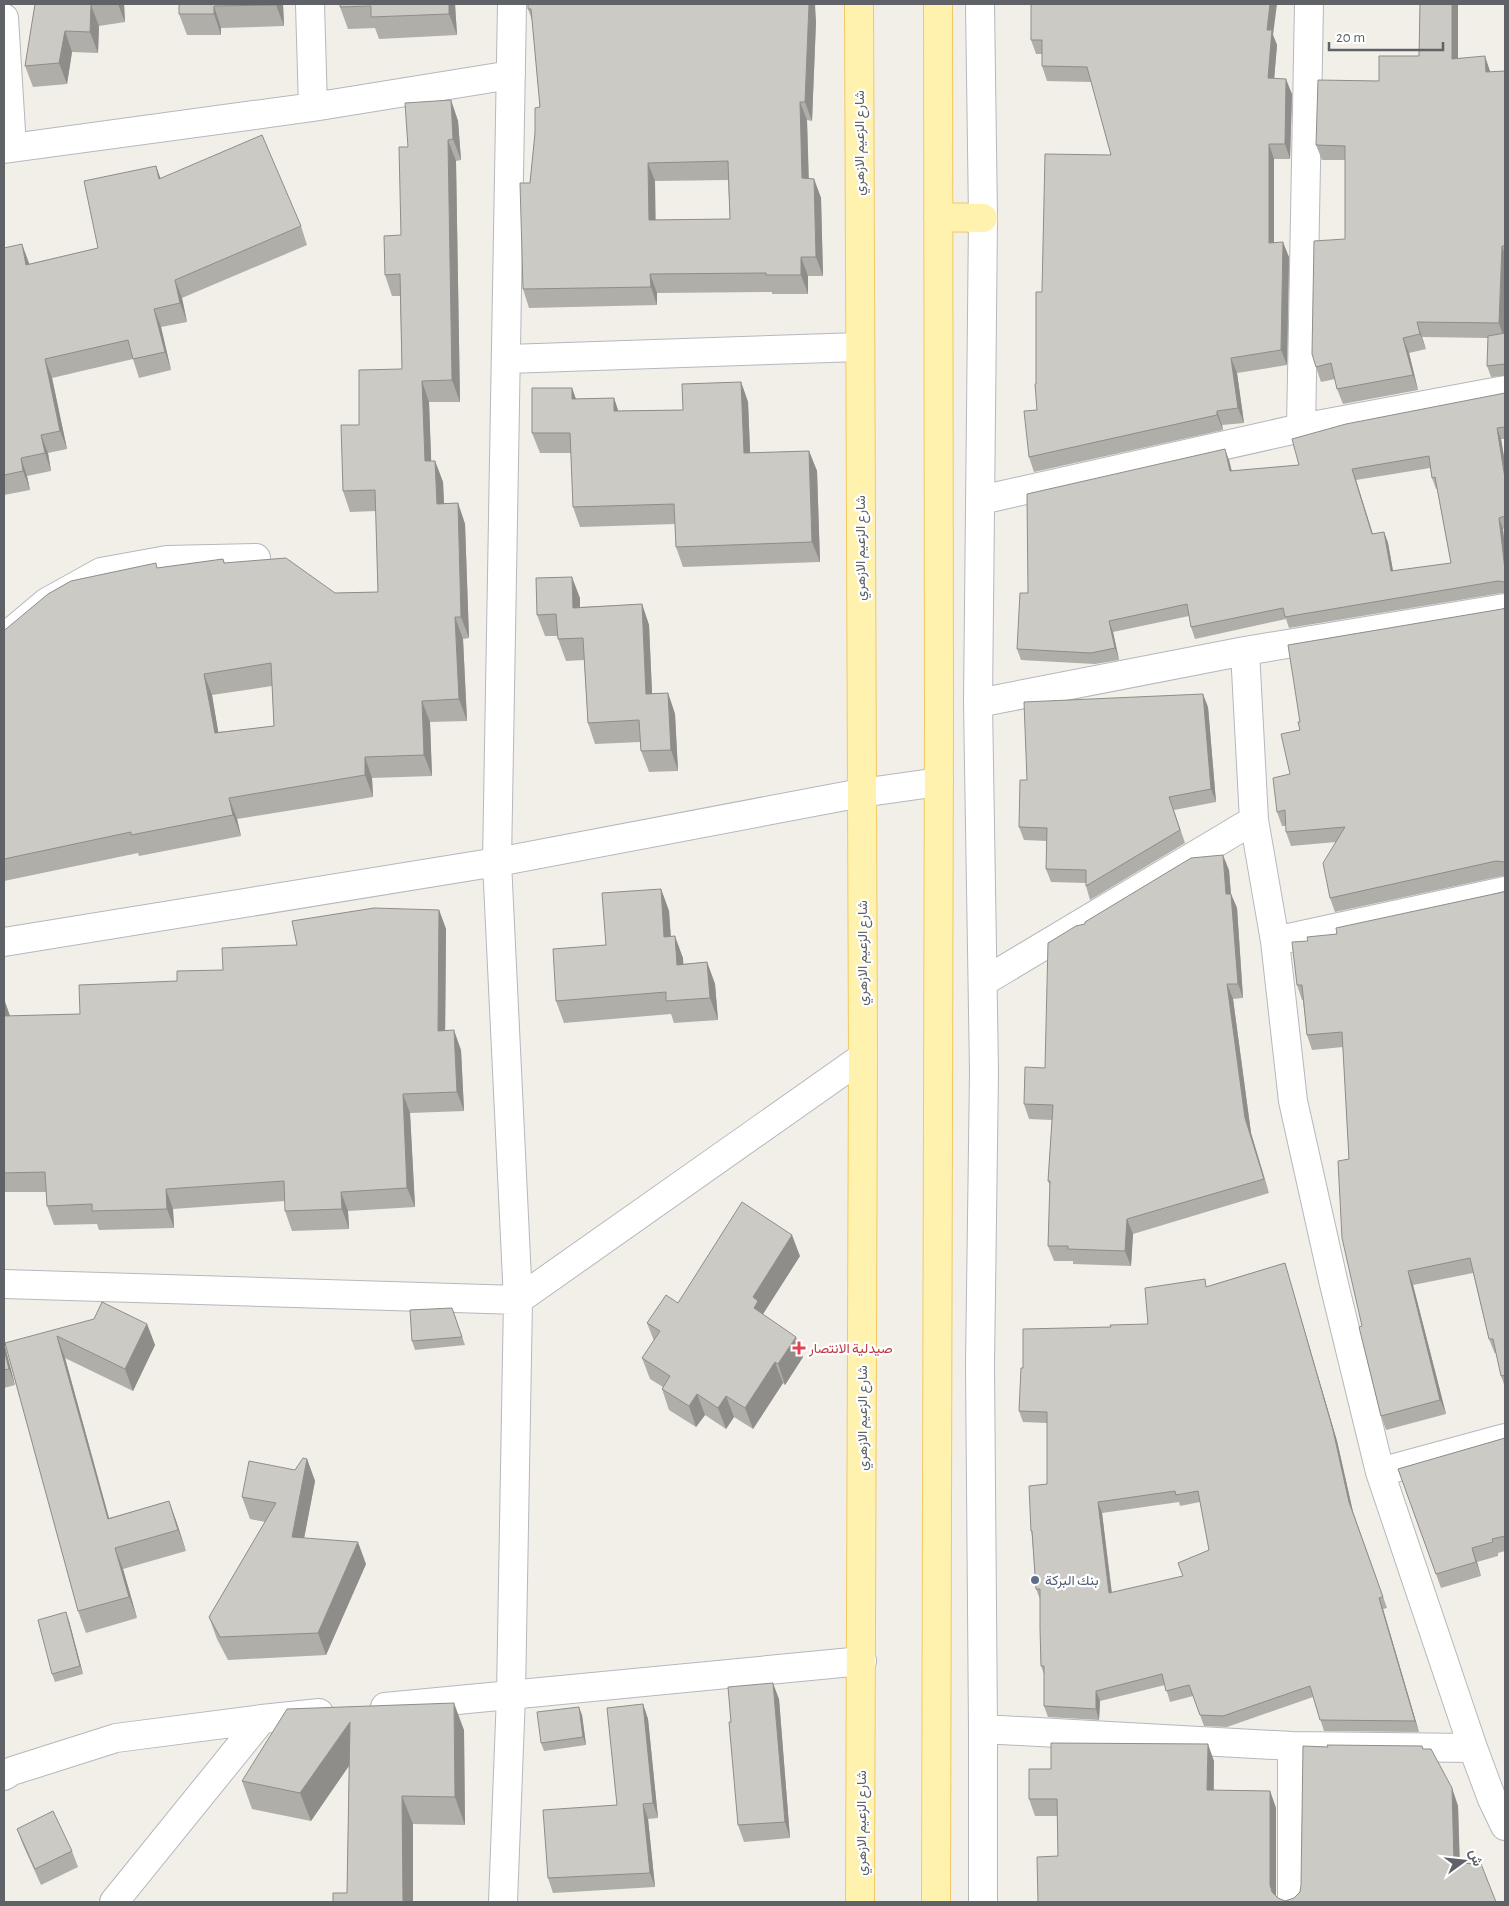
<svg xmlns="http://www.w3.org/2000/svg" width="1509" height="1906" font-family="'Alegreya Sans',Vazirmatn,sans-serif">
<rect width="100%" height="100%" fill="#f1efe8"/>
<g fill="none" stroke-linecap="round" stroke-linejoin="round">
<g stroke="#b5b8bc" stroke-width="30">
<path id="minor" d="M310,4L313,107
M980,4L983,218L978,703L984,1072L980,1365L983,1729V1902
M4,18L12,147
M4,149L313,107L511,75
M507,359L860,347
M1301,428L1309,4
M981,500L1301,428L1505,390
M4,638L47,602L101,572L167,560L256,558
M1245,651L1254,820L1275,941L1293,1101L1333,1280L1380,1472L1473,1748L1492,1799L1505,1826
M978,703L1245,651L1505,608
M1275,941L1505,891
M4,942L497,862L861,793L939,782
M983,982L1254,820
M4,1284L518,1300L863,1057
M1380,1472L1505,1438
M385,1707L862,1661
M983,1729L1292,1746L1473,1748
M4,1776L12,1771L116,1738L262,1719
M114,1902L262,1719L319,1713
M503,1902L511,1695L518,1300L497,862L512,4
M1292,1902V1746"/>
</g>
<g stroke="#f2c960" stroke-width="30">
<path id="primary" d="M859,4L863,1057L860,1902
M938,217L983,218
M936,1902L939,715L938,4"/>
</g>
<use href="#minor" stroke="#fff" stroke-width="28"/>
<use href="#primary" stroke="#fff2af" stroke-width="28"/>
</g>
<path fill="#afaea9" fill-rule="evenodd" d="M35,4H124L125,22L99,26L98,53L72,52L67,84L33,87L25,66Z
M179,4H283L284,26L221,28V35H187L179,14Z
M455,4L457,35L379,39L375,28L348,29L340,7Z
M1420,4H1458V58L1490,71V72L1505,71V376L1491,377L1487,366L1488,338L1422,337L1426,349L1409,353L1418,390L1343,404L1337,389L1335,379L1321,382L1316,367L1345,239V160H1322L1316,145L1379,81L1419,56Z
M528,9L816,21L812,121L807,120L809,179H814L821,198L823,276H808V294H772V292L657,293V305L529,308L523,289L530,183L535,133L540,107L532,20ZM728,180L730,219L655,220V181Z
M1273,35L1277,45L1274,79L1292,94L1290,159H1274V243L1289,257L1287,365L1237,373L1244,423L1222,425L1223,430L1034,472L1029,457L1037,410L1036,384L1042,292L1111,155L1091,82L1047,81L1042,66V54H1036L1031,40Z
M451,100L458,121L461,160L456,161L460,402H429L431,461H435L443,482L444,503H458L465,524L469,638L463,639L467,721L430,722L432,776L372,778L373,797L237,819L241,836L139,856L138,853L4,881V630L158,568L223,559L225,563L335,593L378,592L376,511L350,512L343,491L359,425L402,369L400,296H392L385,275L401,235L408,147ZM272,686L274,726L218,732L212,695Z
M156,166L160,178L301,226L307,245L182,298L187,322L161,327L171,370L139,378L133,359L52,378L67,449L48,453L51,471L27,476L30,490L4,495V248L29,264L98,248Z
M741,382L748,402L750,453L809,451L817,471L820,562L683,567L676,547L675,524L580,527L573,507L571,453H540L532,433L572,388L576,399L614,398L618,411L683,410Z
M1505,393V439H1501L1505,463V528L1503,529L1505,548V593H1502L1289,628L1286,619L1195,639L1191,627L1189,616L1113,632L1119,660L1095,664L1021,660L1017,649L1028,593L1229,460L1232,471L1299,465ZM1430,468L1432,478L1436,489H1437L1451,563L1393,571L1388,543L1384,532L1373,534L1356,480Z
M580,598V607L642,604L649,625L652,693H668L675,714L678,771L649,772L641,751L640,742L595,744L588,723L584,660L566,661L558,639V636H545L537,615Z
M1505,608V876H1502L1335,912L1330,898L1336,842L1291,846L1286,832V826H1282L1277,812L1290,774L1300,730V722Z
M1208,707L1216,802L1174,810L1185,843L1090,900L1086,886V883L1051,882L1046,869L1047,841L1024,840L1019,827L1027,780Z
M1229,870L1231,894L1237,908L1243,998L1233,999L1251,1133L1269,1193L1133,1234L1131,1266L1073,1264V1261H1054L1048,1246L1050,1186L1048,1181L1052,1120L1029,1119L1024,1104L1045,1068L1085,924Z
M661,889L669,911L671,936L683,958V964L707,962L715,984L718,1020L674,1023L671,1014L564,1023L556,1001L606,945Z
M1505,891V1387L1501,1376L1496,1353L1495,1354L1489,1339L1473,1273L1413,1285L1446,1414L1386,1430L1381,1416L1362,1326L1349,1159L1343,1047L1312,1050L1307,1035L1303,1000H1302L1297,985L1308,941Z
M439,910L446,929L445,1031L461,1050L464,1111L410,1113L415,1207L348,1211L349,1229L292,1231L285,1211V1201L173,1209L174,1228L99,1230L97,1224L54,1225L47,1206L46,1192H4V999L10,1016L80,1014L177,981L223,970L297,945Z
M800,1256L763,1314L803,1357L785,1385L783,1383L753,1429L734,1417L726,1429L705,1415L696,1427L669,1410L662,1389L663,1387L650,1379L642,1358L654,1341L647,1323L678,1303Z
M1285,1263L1288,1274L1337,1441L1353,1512L1387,1608L1383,1609L1419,1732L1324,1731L1313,1697L1227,1727L1204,1726L1193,1696L1170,1702L1165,1685L1100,1701L1099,1720L1048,1717L1044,1706V1674L1041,1666L1040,1599L1036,1589L1032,1536L1031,1531L1047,1484V1423L1023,1422L1019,1411L1023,1368L1111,1327L1148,1324L1208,1286ZM1179,1502L1180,1506L1200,1502L1209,1550L1178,1563L1183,1576L1112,1593L1102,1513Z
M452,1308L465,1345L415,1350L412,1341Z
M147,1324L155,1345L133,1391L65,1358L109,1518L169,1501L186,1551L123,1569L137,1618L86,1633L78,1611L5,1343Z
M4,1343L15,1385L4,1388Z
M1505,1438V1551L1498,1553V1556L1477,1562L1481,1576L1441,1588L1398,1469Z
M307,1459L315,1481L304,1538L366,1564L326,1655L228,1660L217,1639L209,1617L265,1522L250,1519L242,1497L295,1470Z
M69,1621L83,1674L55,1682L52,1674Z
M779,1699L790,1838L744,1842L738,1825L731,1722Z
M643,1704L648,1719L658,1818L648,1819L655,1887L553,1893L548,1878L617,1805Z
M582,1715L586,1745L544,1751L541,1743Z
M464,1730L465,1825L413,1824V1902H333L347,1893L349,1765L311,1821L252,1809L242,1781Z
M1423,1749L1452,1788L1458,1806L1460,1863L1496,1902H1038L1058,1856V1816H1035L1029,1799L1051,1769L1214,1761V1790L1270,1791L1276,1808V1897L1278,1898L1285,1901L1294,1898Z
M17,1829L72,1851L78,1867L41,1885L23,1845Z"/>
<path fill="#8f8d8a" d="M118,4H124L125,22Z
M276,4H283L284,26L276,5Z
M449,4H455L457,35L449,14Z
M809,4H815L816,21L812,121L805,102Z
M1270,4H1277L1273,35L1277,45L1273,93L1268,78L1267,30Z
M1452,4H1458V73L1452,59Z
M91,5L99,26L98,53L90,32Z
M214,6L221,28V35L214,14Z
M65,31L72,52L67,84L59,63Z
M1485,56L1490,71L1491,87L1486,72Z
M1286,79L1292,94L1290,159L1285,144Z
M451,100L458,121L461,160L453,139Z
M800,102L807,120L809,197L802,178Z
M448,140L456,161L460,402L452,380Z
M1269,144L1274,159V258L1269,243Z
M648,163L655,181L656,239L649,220Z
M156,166L163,185L159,179Z
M814,179L821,198L823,276L816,257Z
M1283,242L1289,257L1287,365L1281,350Z
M22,244L29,263L33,284L26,265Z
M1502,246L1505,254V317L1504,338L1499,323Z
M801,257L808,276V294L801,275Z
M650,274L657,293V305L651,287Z
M175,280L182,298L187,322L180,303Z
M154,309L161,327L171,370L165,352Z
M1417,322L1426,349L1420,334Z
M1403,338L1409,353L1418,390L1413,375Z
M1231,358L1237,373L1244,423L1238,408Z
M45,359L52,378L67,449L60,431Z
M422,381L429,402L432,482L425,461Z
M741,382L748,402L751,473L744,453Z
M572,388L579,408L572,399Z
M614,398L621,419L614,411Z
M1217,411L1222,425L1223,430L1217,415Z
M1497,428L1501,439L1505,463V478Z
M41,435L48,453L51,471L45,453Z
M1225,449L1229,460L1234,482L1230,471Z
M809,451L817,471L820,562L812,542Z
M21,458L27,476L30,490L23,471Z
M435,461L443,482L445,525L437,504Z
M1352,469L1356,480L1376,545L1372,534Z
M458,503L465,524L469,638L461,617Z
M1499,518L1503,529L1505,548V570Z
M1384,532L1388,543L1395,582L1391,571Z
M572,577L580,598V629L573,608Z
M642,604L649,625L653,715L646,694Z
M455,617L463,639L467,721L459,699Z
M1109,621L1113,632L1119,660L1115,648Z
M204,674L212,695L222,754L215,733Z
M668,693L675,714L678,771L671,750Z
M1203,694L1208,707L1216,802L1211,789Z
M422,701L430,722L432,776L424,755Z
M365,757L372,778L373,797L365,775Z
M229,798L237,819L241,836L233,815Z
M1223,855L1229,870L1232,909L1226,894Z
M661,889L669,911L672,958L664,937Z
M1231,894L1237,908L1243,998L1238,984Z
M439,910L446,929L445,1051L438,1031Z
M675,936L683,958L685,987L677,965Z
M707,962L715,984L718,1020L710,998Z
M1227,984L1233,999L1251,1133L1269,1193L1245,1118Z
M4,999L11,1019L4,1016Z
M454,1030L461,1050L464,1111L457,1092Z
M403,1094L410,1113L415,1207L407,1188Z
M166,1189L173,1209L174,1228L167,1209Z
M341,1192L348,1211L349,1229L342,1209Z
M1127,1219L1133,1234L1131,1266L1125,1251Z
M792,1235L800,1256L763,1314L766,1322L754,1308L753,1297Z
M1285,1263L1288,1274L1337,1441L1353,1512L1387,1608L1349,1502Z
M1408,1271L1413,1285L1446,1414L1440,1400Z
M147,1324L155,1345L133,1391L125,1369Z
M57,1336L65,1358L115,1540L108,1519Z
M796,1337L803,1357L785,1385L778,1364Z
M4,1343L15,1385L9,1369L4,1349Z
M775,1362L783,1383L753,1429L745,1408Z
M697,1394L705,1415L696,1427L689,1406Z
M726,1396L734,1417L726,1429L718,1408Z
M307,1459L315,1481L300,1560L292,1537Z
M169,1501L177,1523L186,1551L178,1530Z
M1098,1502L1102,1513L1113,1604L1109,1593Z
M358,1542L366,1564L326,1655L318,1633Z
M115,1548L123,1569L137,1618L129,1597Z
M1472,1548L1477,1562L1481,1576L1476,1562Z
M1379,1598L1383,1609L1419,1732L1415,1721Z
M66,1612L69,1621L83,1674L80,1666Z
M773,1683L779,1699L790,1838L785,1822Z
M1096,1691L1100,1701L1099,1720L1096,1709Z
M454,1703L464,1730L465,1825L455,1797Z
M643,1704L648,1719L658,1818L653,1803Z
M579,1707L582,1715L586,1745L583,1737Z
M350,1722L360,1750L311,1821L300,1793Z
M1208,1744L1214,1761L1213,1807L1207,1790Z
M1452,1788L1458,1806L1460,1880L1454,1863Z
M1270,1791L1276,1808V1902L1270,1885Z
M402,1796L413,1824V1902H403Z
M643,1804L648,1819L655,1887L650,1873Z"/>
<path fill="#cccac5" stroke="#8f8d8a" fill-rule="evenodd" d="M35,4H96L91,5L90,32L65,31L59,63L25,66Z
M179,4H276V5L214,6V14H179Z
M340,4H449V14L371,17V6L340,7Z
M528,4H809L805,102H800L802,178L814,179L816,257H801V275H766V273L650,274L651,287L523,289L520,183H530L535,133V108L540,107L531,9H528ZM728,161L730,219L649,220L648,163Z
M1031,4H1270L1267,30H1272L1268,78L1286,79L1285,144H1269V243L1283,242L1281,350L1231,358L1238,408L1217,411V415L1029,457L1024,411L1037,410L1035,384H1036V292H1042L1045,154L1111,155L1087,67L1042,66V40H1031Z
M1420,4H1452V59L1485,56L1486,72L1505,71V246H1502L1499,323L1417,322L1420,334L1403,338L1413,375L1337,389L1331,363L1316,367L1312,354L1314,241L1345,239V146L1316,145L1318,80L1379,81V56H1419Z
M451,100L453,139L448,140L452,380L422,381L425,461H435L437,504L458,503L461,617H455L459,699L422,701L424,755L365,757V775L229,798L233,815L131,835V832L4,859V630L6,629L48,594L71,581L156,563L157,568L223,559L224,563L286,558L335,593L378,592L375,490L343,491L341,425H359V370L402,369L400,274L385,275L384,236L401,235L399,147H408L405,103ZM271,663L274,726L215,733L204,674Z
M262,135L301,226L175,280L180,303L154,309L165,352L133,359L128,340L45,359L60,431L41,435L45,453L21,458L23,471L4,475V248L22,244L26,265L98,248L84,181L156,166L159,179Z
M1505,333V364L1487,366L1488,336Z
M741,382L744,453L809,451L812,542L676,547L674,504L573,507L570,433H532V388H572V399L614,398V411L683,410L682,384Z
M1505,393V427L1497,428L1505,478V516L1499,518L1505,570V582L1498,581L1285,617L1283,608L1191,627L1187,604L1109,621L1115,648L1091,653L1017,649L1020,593H1028L1027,494L1225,449L1230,471L1299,465L1292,439L1346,424ZM1429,456L1432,478L1435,477L1451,563L1391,571L1384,532L1372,534L1352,469Z
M572,577L573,608L642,604L646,694L668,693L671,750L641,751L639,720L588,723L583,638L558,639L556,614L537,615L536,578Z
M1505,608V862L1496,861L1330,898L1323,863L1345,827L1286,832L1285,810L1277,812L1273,778L1290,774L1281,734L1300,730L1298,722H1300L1288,645L1502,609Z
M1203,694L1211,789L1169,797L1180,830L1086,886V870L1046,869L1047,828L1019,827L1020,780H1027L1024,702Z
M1223,855L1226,894H1231L1238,984H1227L1245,1118L1264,1179L1127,1219L1125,1251L1068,1249V1246H1048L1050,1181H1048L1053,1105L1024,1104L1025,1067L1045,1068L1048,943L1076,926L1085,924V922L1191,858Z
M661,889L664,937L675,936L677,965L707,962L710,998L666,1001V992L556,1001L553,949L606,945L602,893Z
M1505,891V1375L1501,1376L1493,1339H1489L1470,1258L1408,1271L1440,1400L1381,1416L1359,1327L1362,1326L1342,1238L1338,1161L1349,1159L1342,1032L1307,1035L1302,985H1297L1292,942L1308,941L1307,937L1337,934L1336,928L1503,892Z
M374,908L439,910L438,1031L454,1030L457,1092L403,1094L407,1188L341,1192L342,1209L285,1211L284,1181L166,1189L167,1209L92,1211V1204L47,1206L45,1172L4,1173V1000V1016L80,1014L79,985L177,981V971L223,970L222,948L297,945L292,921Z
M742,1202L792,1235L753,1297L758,1301L754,1308L796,1337L778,1364L775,1362L745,1408L726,1396L718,1408L697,1394L689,1406L662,1389L670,1376L642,1358L660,1331L647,1323L666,1295L678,1303Z
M1285,1263L1333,1430L1349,1502L1383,1597L1379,1598L1415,1721L1320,1720L1310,1686L1223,1716L1200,1715L1189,1685L1166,1691L1162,1674L1096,1691V1709L1044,1706V1666H1041L1040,1628V1589H1036L1032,1531H1031L1029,1486L1047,1484V1412L1019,1411L1021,1368H1023V1329L1111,1327L1110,1325L1148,1324L1145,1288L1205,1279L1206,1287ZM1175,1491L1176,1495L1198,1491L1209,1550L1178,1563L1183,1576L1109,1593L1098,1502Z
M102,1302L147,1324L125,1369L57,1336L108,1519L169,1501L178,1530L115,1548L129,1597L78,1611L5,1343L94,1319Z
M452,1308L462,1337L412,1341L410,1310Z
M4,1349L9,1369L4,1370Z
M1505,1438V1536L1492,1539L1493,1542L1472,1548L1476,1562L1436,1574L1398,1469Z
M303,1458L307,1459L292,1537L358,1542L318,1633L220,1637L209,1617L276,1503L242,1497L249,1461L295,1470Z
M66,1612L80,1666L52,1674L38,1620Z
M773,1683L785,1822L738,1825L729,1722H731L728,1687Z
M454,1703L455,1797L402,1796L403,1902H333V1893H347L350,1722L300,1793L242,1781L287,1709Z
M643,1704L653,1803L643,1804L650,1873L548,1878L543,1810L617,1805L607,1708Z
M579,1707L583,1737L541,1743L537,1712Z
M1051,1743L1208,1744L1207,1790L1270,1791V1885L1272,1892L1278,1898L1285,1901L1294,1898L1300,1892L1301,1885L1303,1746L1328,1747L1327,1745L1422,1746L1423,1749H1431L1452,1788L1454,1863L1481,1864L1496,1902H1038L1037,1857L1058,1856L1057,1799H1029V1769H1051Z
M53,1811L72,1851L35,1869L17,1829Z"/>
<path fill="#e0444e" stroke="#fff" stroke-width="2" d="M796.5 1340.5h5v5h5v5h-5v5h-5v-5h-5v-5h5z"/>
<circle fill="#5c6f8a" stroke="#fff" stroke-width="2" cx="1035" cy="1580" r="5"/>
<g text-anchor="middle" stroke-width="4.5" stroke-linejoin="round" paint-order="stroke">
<g font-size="14" fill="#5f6368" stroke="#fff">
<text transform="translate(859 143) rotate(-90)" y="5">شارع الزعيم الازهري</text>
<text transform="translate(860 548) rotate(-90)" y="5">شارع الزعيم الازهري</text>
<text transform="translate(862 953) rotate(-90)" y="5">شارع الزعيم الازهري</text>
<text transform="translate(862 1418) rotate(-90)" y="5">شارع الزعيم الازهري</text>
<text transform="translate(861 1823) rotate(-90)" y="5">شارع الزعيم الازهري</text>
</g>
<g font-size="14" fill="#be3a42" stroke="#fff" text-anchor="start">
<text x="809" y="1353">صيدلية الانتصار</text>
</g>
<g font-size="14" fill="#4e5e75" stroke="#fff" text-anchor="start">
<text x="1045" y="1585">بنك البركة</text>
</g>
</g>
<rect width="1509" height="1906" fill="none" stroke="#5f6368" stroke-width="10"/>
<g transform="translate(1464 1861) rotate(75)" stroke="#ffffff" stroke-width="4" paint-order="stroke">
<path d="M0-4L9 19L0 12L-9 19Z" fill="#5f6368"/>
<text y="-8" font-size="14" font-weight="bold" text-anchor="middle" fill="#5f6368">ش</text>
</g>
<path d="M1329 42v8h114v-8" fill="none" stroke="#5f6368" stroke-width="2.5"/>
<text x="1336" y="42" font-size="15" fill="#5f6368" stroke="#ffffff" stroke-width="4" paint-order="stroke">20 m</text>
</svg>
